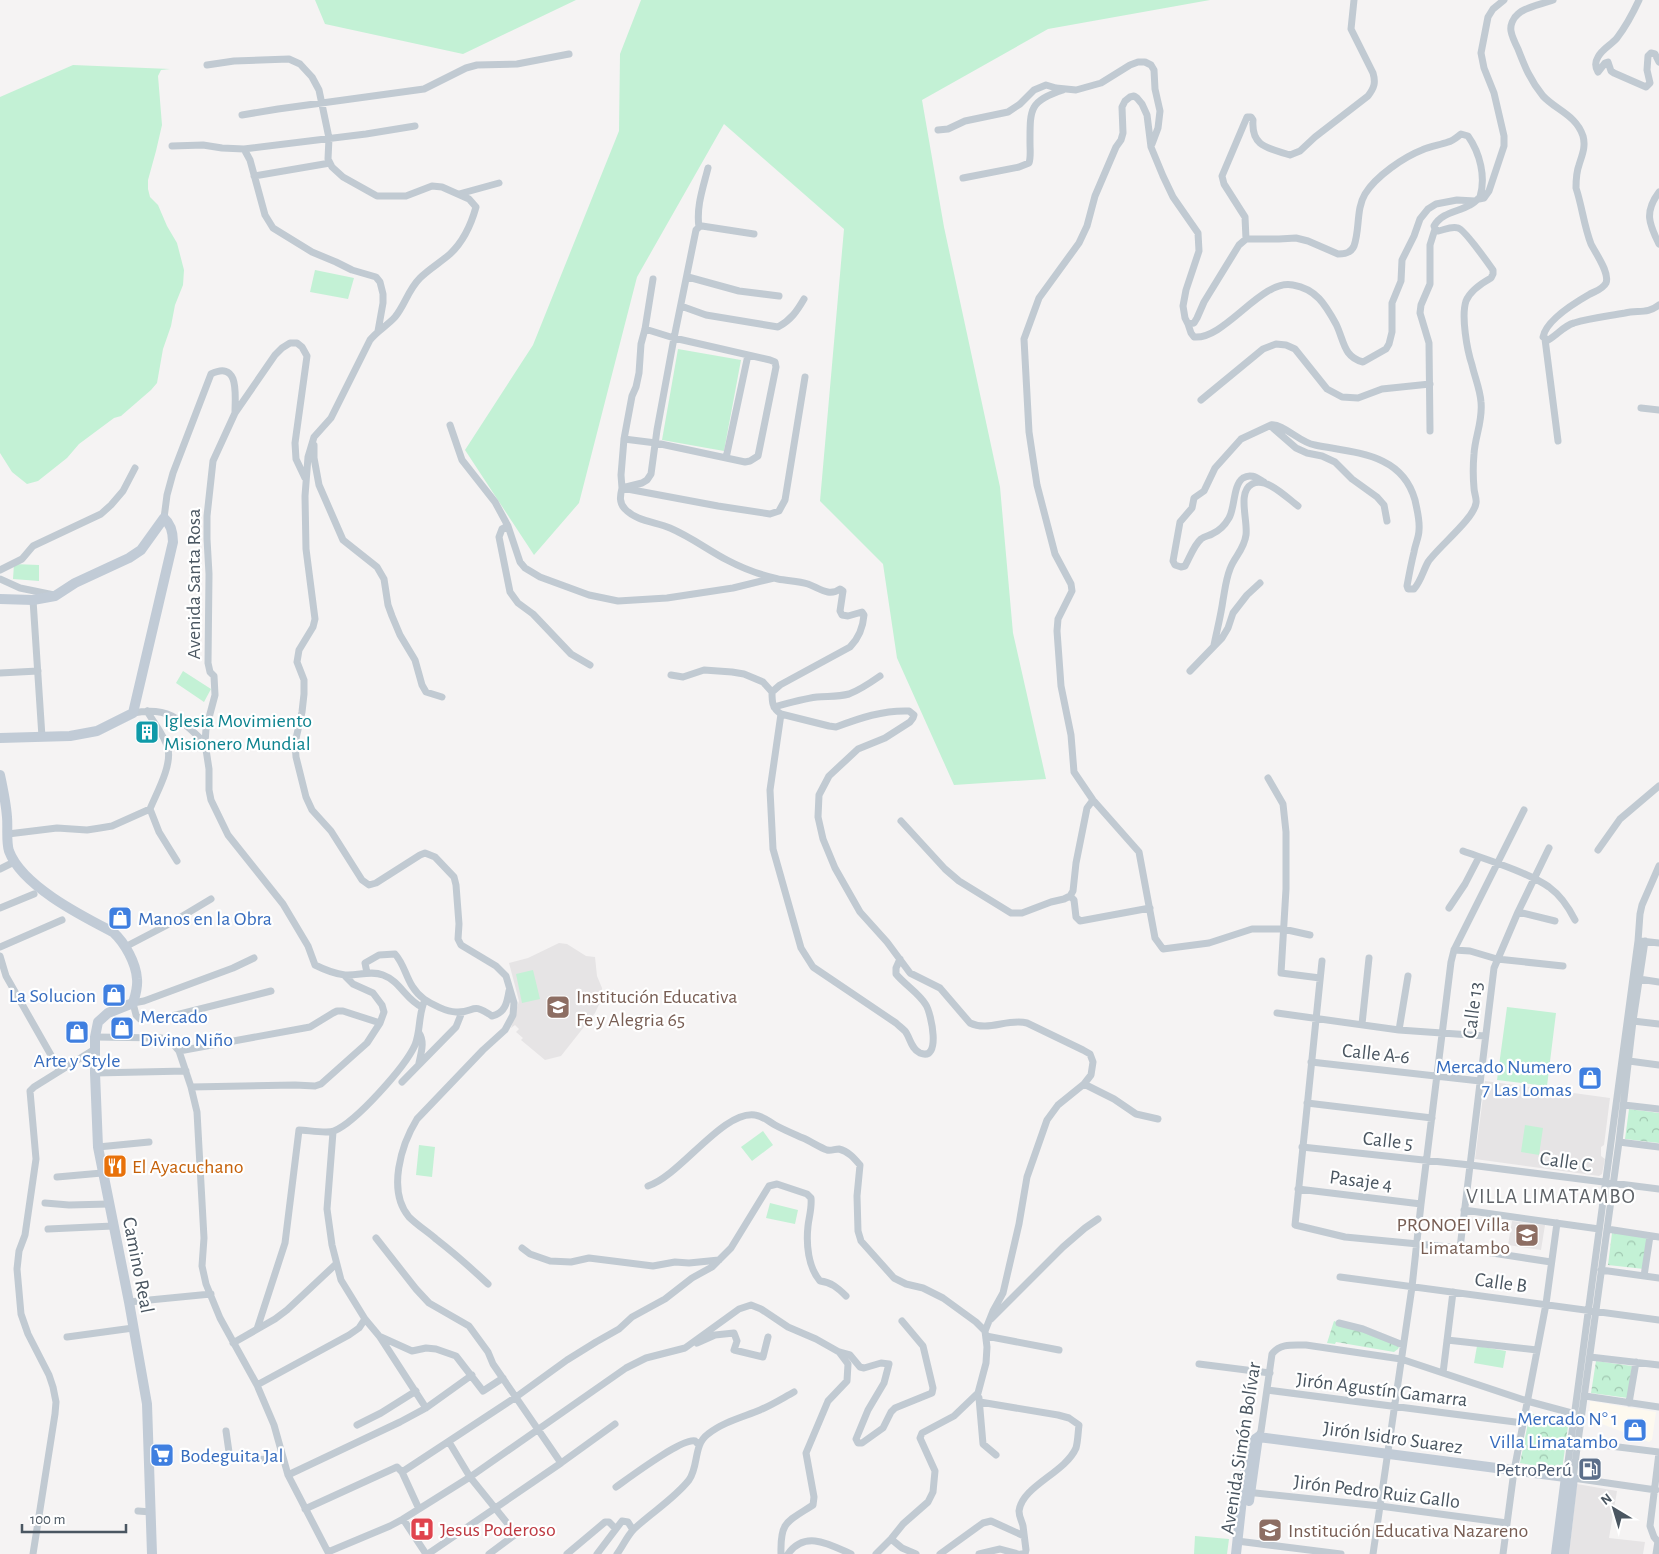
<svg xmlns="http://www.w3.org/2000/svg" width="1659" height="1554" font-family="'Alegreya Sans',sans-serif">
<defs>
<pattern id="forest-crowns" width="20" height="18" patternUnits="userSpaceOnUse" patternTransform="scale(1.25)"><rect width="20" height="18" fill="#c3f1d5"/><path d="M2 6a3 3 0 1 1 6 0M12 15a3 3 0 1 1 6 0" fill="none" stroke="#a0c6b0"/></pattern>
</defs>
<rect width="100%" height="100%" fill="#f5f3f3"/>
<path fill="#fdf9ef" d="M1590,1401L1656,1412L1652,1440L1649,1442L1589,1419Z"/>
<path fill="#e6e4e5" d="M559,943L567,944L586,956L595,957L597,976L602,988L603,996L595,1013L561,1056L545,1060L521,1040L523,1038L516,1032L519,1029L515,1025L511,1028L519,1001L509,963L528,958Z
M1485,1081L1610,1098L1604,1145L1601,1147V1156L1605,1159L1602,1174L1599,1176L1475,1159Z
M1512,1221L1545,1225L1541,1250L1508,1245Z
M1577,1484L1617,1491L1609,1538L1645,1542L1643,1554H1569Z"/>
<path fill="#c3f1d5" d="M315,0H576L463,54L325,24Z
M641,0H1210L1048,29L922,100L944,227L1000,487L1013,633L1046,779L954,785L897,658L883,564L820,501L844,229L724,124L637,277L579,503L534,555L465,450L533,345L619,131L620,54Z
M73,65L170,69L161,70L158,76L162,125L156,151L148,180V189L150,197L158,205L167,226L177,243L184,270L183,285L175,305L171,326L163,349L157,383L151,390L121,416L114,418L79,444L67,458L38,481L27,484L12,472L0,453V97Z
M315,270L354,278L348,299L310,292Z
M678,349L741,360L724,451L662,440Z
M14,564L39,565V581L13,579Z
M183,671L211,689L204,702L176,683Z
M533,970L540,999L522,1003L516,974Z
M1507,1007L1556,1013L1547,1086L1497,1080Z
M1525,1125L1543,1128L1539,1155L1521,1152Z
M763,1131L773,1145L752,1161L741,1147Z
M419,1145L435,1147L432,1177L416,1175Z
M770,1203L798,1210L795,1224L766,1218Z
M1477,1346L1506,1351L1503,1368L1474,1363Z
M1195,1536L1229,1539L1227,1554H1194Z"/>
<path fill="url(#forest-crowns)" d="M1629,1109L1659,1113V1143L1625,1139Z
M1612,1233L1648,1237L1644,1269L1608,1265Z
M1334,1321L1395,1342L1399,1347L1398,1349L1394,1352L1336,1342L1335,1344L1327,1343Z
M1596,1361L1632,1366L1628,1398L1591,1393Z
M1530,1413L1568,1426L1562,1470L1520,1463Z"/>
<g fill="none" stroke-linecap="round" stroke-linejoin="round">
<path stroke="#c1cad2" stroke-width="7" d="M1553,0C1543,4 1525,7 1518,14C1513,18 1510,25 1511,31C1512,37 1515,43 1518,49C1525,67 1530,80 1543,96C1556,110 1576,115 1583,136C1586,147 1582,155 1579,165C1576,173 1576,180 1576,188C1582,206 1584,226 1591,244C1596,254 1610,273 1606,283C1603,289 1596,291 1590,294C1576,302 1546,320 1543,337L1548,340C1558,335 1563,326 1574,323C1590,318 1609,316 1625,313C1638,310 1648,314 1659,305
M1639,0C1633,13 1626,26 1617,38C1611,45 1602,49 1598,57C1595,62 1595,67 1598,72L1605,63L1608,62L1611,71L1614,73L1646,87L1650,83L1647,70L1648,56L1651,53L1655,54L1659,62
M207,65L234,61L289,59L300,64L312,77L319,90L329,138L328,159L332,167L343,177L377,196H406L432,186L442,187L469,199L476,207C471,225 464,241 450,254C441,262 429,269 420,278C408,290 405,305 395,317C388,325 377,331 370,340L331,418L314,437L308,457L305,496L306,549L315,619L313,627L299,650L297,662L304,680V694L302,712L295,743L296,757L306,797L312,810L331,831L362,880L369,885L376,883L420,855L425,853L435,857L454,877L456,885L459,924L458,939L461,945L496,966L506,976L514,1003L513,1015L505,1030L483,1050L417,1119C401,1145 387,1191 409,1217C417,1225 428,1232 436,1239C454,1253 471,1268 488,1284
M242,115L278,109L424,89L466,68L477,65L517,64L569,54
M938,130L948,129L965,121L1008,112L1020,104L1034,90L1046,85L1056,88L1076,90L1101,83L1130,65L1138,62H1145L1151,65L1154,70L1155,89L1160,111L1158,128L1152,144
M172,146L203,145L222,148L244,149L250,160L265,215L273,228L312,252L336,262L352,270L376,277L380,282L383,294V303L378,331
M244,149L366,134L415,126
M708,168C703,188 696,207 699,227L696,230L674,338L657,430L651,474L647,480L642,483L622,488C620,496 619,503 625,509C636,521 656,522 670,528C691,537 708,550 727,560C742,568 761,575 778,579C788,581 798,581 808,584C819,588 829,597 840,589L843,591L840,611L842,615L848,616L862,612L864,615C863,628 859,638 850,647L780,685L772,692C772,702 772,708 781,714L829,726L836,727C860,718 883,710 909,711L914,715L913,718L910,722L885,738L858,749L829,776L819,795L818,817L823,839L835,868L860,912L887,942L910,973L940,988L970,1023C988,1032 1008,1018 1027,1023L1083,1050L1090,1054L1093,1062L1091,1075L1084,1084L1058,1105L1047,1120L1027,1177L1019,1224L1003,1293L993,1311L985,1331L987,1347L986,1363L978,1393L954,1416L922,1433L920,1438L935,1471L933,1492L928,1502L903,1524L891,1539L876,1554
M254,176L330,163
M963,178L1019,167L1029,163C1031,157 1030,150 1030,143C1030,109 1029,101 1063,90
M1659,192C1644,212 1649,224 1659,244
M459,194L499,183
M1479,199L1484,198L1489,191L1504,146V136L1494,93L1484,68L1481,53L1488,17L1493,9L1504,0
M699,227L702,226L754,234
M1246,239L1245,217L1224,184L1222,176L1247,117H1251L1253,120C1251,147 1268,148 1290,155L1300,151L1315,137L1368,96C1374,88 1376,83 1373,73L1351,29L1354,0
M688,277L739,291L779,296
M653,279L645,329L641,344L639,373L636,387L632,396L624,439L621,475L622,488L718,506L770,514L779,511L785,500L805,377
M681,306L706,315L778,327C791,320 797,311 804,299
M1188,324L1191,333L1194,337C1225,340 1262,278 1293,285C1316,289 1325,304 1336,324C1344,340 1343,357 1363,362L1386,349L1389,344L1392,332V303L1401,281L1402,260L1414,236L1420,219L1428,209L1436,204L1457,200L1475,201
M1545,339L1558,441
M1201,400L1263,349L1276,344L1286,345L1295,349L1327,389L1342,397L1358,398L1382,389L1430,384
M1641,408L1659,410
M450,425L462,460L495,502L508,526L520,562L525,568L540,577L589,595L618,601L667,598L733,588L774,578
M1271,425L1273,428L1296,448L1307,453L1322,456L1335,462L1352,479L1377,497L1384,505L1387,521
M1430,431L1429,343L1420,313L1421,305L1430,284V245L1435,229
M624,439L656,443L745,462L750,461L758,456L776,367L775,362L770,360L674,338L645,329
M314,445V458L319,485L343,540L377,567L384,579L388,605L392,616L400,635L415,660L422,685L426,692L442,697
M726,458L748,355
M305,478L296,459L295,443L307,356L302,347L297,343H290L282,348L275,355L235,413L213,461L207,516V539L209,574L208,663L210,672L214,676L215,695L206,729L205,743L209,769V790L211,800L228,835L283,904L308,946L315,965C323,969 336,974 345,975C358,976 371,970 383,975C400,981 406,1000 422,1007
M1264,482C1257,478 1251,473 1243,478C1233,485 1235,508 1229,518C1225,525 1219,531 1212,534C1208,536 1205,536 1201,539C1194,545 1190,557 1185,566L1181,567L1175,565L1173,561L1180,522L1192,508L1194,498L1204,491L1215,468L1241,439L1271,425C1283,423 1300,443 1315,445C1355,453 1402,453 1415,500C1417,510 1420,520 1419,530C1419,537 1415,545 1414,552C1411,564 1409,575 1407,586L1408,589H1414C1421,581 1423,571 1428,562C1438,547 1474,519 1476,503C1477,499 1474,493 1474,488C1473,477 1473,465 1474,454C1475,436 1483,421 1481,402C1480,389 1475,378 1472,365C1467,350 1461,316 1466,301C1470,291 1482,283 1491,278L1493,274V270C1488,263 1464,229 1458,228C1451,226 1444,230 1438,231L1435,229L1434,226C1442,212 1458,212 1470,205C1474,203 1477,200 1480,197C1486,177 1480,153 1468,136L1461,134C1457,137 1453,141 1448,142C1440,145 1431,146 1422,150C1404,157 1376,176 1365,194C1356,209 1360,229 1354,246C1351,253 1345,254 1338,254L1308,241L1296,238L1279,239H1246L1239,245L1204,302L1197,318L1194,323L1188,324L1185,318L1183,306L1186,290L1199,251L1198,233L1173,197L1163,176L1151,147L1147,115L1142,104L1137,98L1134,96L1130,97L1125,101L1122,107L1123,133L1121,140L1116,147L1095,196L1087,226L1079,243L1039,298L1024,339L1029,432L1037,485L1055,554L1071,584L1072,591L1058,619L1057,631L1061,686L1071,735L1074,772L1093,800L1139,852L1155,938L1163,949L1209,943L1252,929H1283L1310,935
M164,518L167,495L173,473L211,374C240,360 235,396 235,412
M508,526L502,529L499,537L510,592L518,603L533,614L571,654L590,665
M0,570L22,559L33,546L101,514L111,505L123,491L135,468
M0,579L20,588L54,595
M33,600L42,737
M1214,645C1217,630 1221,615 1223,600C1225,589 1226,579 1230,569C1234,557 1244,550 1246,535C1248,520 1237,492 1252,484C1266,476 1287,498 1298,506
M1190,671L1222,638L1228,628L1233,613L1247,595L1260,583
M0,673L38,671
M671,675L683,677L704,670L732,672L744,674L763,682L772,692
M774,707C788,703 802,699 817,697C828,696 838,697 849,694C860,690 870,683 880,676
M133,713C169,706 181,720 205,743
M781,714L770,790L773,849L801,948L813,967L896,1023C898,1025 902,1028 905,1031C910,1037 911,1049 920,1053C942,1062 931,1013 926,1005C919,993 905,985 896,974V968L900,959
M1268,778L1283,804L1286,832V889L1281,973L1320,978
M150,809L159,832L177,861
M901,821L945,869L959,881L1011,913H1022L1051,902L1064,899L1070,896L1073,891L1076,863L1087,808L1093,800
M8,834L57,828L87,830L100,828L112,826L150,809C156,794 172,766 168,749C165,736 154,723 147,711
M1598,850L1620,819L1659,786
M1463,851C1488,860 1527,872 1549,887C1560,895 1569,908 1575,920
M0,869L14,862
M1070,896L1074,900L1076,917L1080,921L1150,908
M0,908L34,894
M1449,908L1465,884L1479,857
M1518,912L1555,921
M1641,941L1659,943
M1645,941L1633,1021L1619,1142L1573,1478L1656,1490
M0,947L62,920
M125,947L171,923L211,899
M1454,950L1470,951L1497,959L1563,966
M0,956L6,976L60,1071
M254,958L233,968L144,1001L133,1003L136,1015L140,1019L164,1018L271,991
M1322,961L1295,1225L1345,1237L1460,1248L1551,1262
M367,973L365,963L379,955L395,954C407,967 406,986 424,999C431,1004 447,1012 456,1012C476,1013 470,1001 492,1016C505,1013 507,1003 509,991
M1639,979L1659,982
M1277,1013L1399,1030L1485,1036
M1633,1021L1659,1024
M1362,1024L1369,958
M1399,1030L1408,976
M95,1037L162,1038L173,1044L179,1051L191,1087L197,1112L204,1238L202,1266L206,1284L220,1318L257,1385L274,1425L288,1475L329,1554
M179,1051L310,1027L333,1013L337,1011H343L380,1023
M1629,1061L1659,1065
M1311,1062L1480,1081
M419,1063C421,1053 425,1042 419,1033
M95,1073L186,1071
M402,1082L456,1027L462,1012
M1084,1084L1114,1099L1136,1114L1158,1119
M191,1087L295,1085L315,1086L321,1084L367,1043L380,1023L384,1012L382,1005L373,993L353,984L344,975
M1307,1103L1432,1118
M1624,1105L1659,1109
M333,1132L327,1209L332,1245L341,1280L365,1319L380,1337L426,1408
M1619,1142L1659,1147
M98,1147L149,1142
M1302,1147L1470,1165L1659,1189
M57,1177L102,1173
M648,1186C680,1176 723,1110 755,1115C763,1116 768,1121 775,1125C784,1130 794,1134 803,1138C810,1141 821,1148 827,1150C831,1151 835,1149 839,1149C848,1151 854,1158 860,1165L857,1196L858,1231L861,1241L894,1278L906,1284L923,1288L943,1298L976,1322L985,1331
M1298,1189L1421,1204
M45,1203L69,1205L109,1204
M1464,1210L1599,1229
M48,1229L113,1226
M1607,1229L1659,1237
M376,1238L416,1289L429,1303L469,1326L488,1352L493,1364L561,1463
M522,1248L530,1254L550,1261L571,1262L589,1258L653,1266L675,1262L689,1263L719,1260
M1460,1248L1494,968L1518,912L1549,848
M1601,1270L1659,1278
M1644,1276L1650,1236
M1340,1277L1659,1320
M129,1302L211,1294
M991,1319L1063,1247L1085,1228L1098,1219
M1339,1323L1363,1329L1403,1345
M257,1329L285,1243L299,1130C307,1130 327,1134 334,1131C356,1122 405,1067 415,1045C421,1030 418,1014 425,1000
M986,1336L1059,1350
M67,1337L133,1328
M381,1337L412,1351L426,1348L436,1349L456,1356L483,1391L503,1378
M1447,1340L1537,1350
M233,1343L275,1319L287,1310L336,1264
M697,1343L715,1335L734,1333L737,1341L734,1350L763,1357L768,1337
M1590,1357L1659,1365
M1199,1364L1270,1373
M1443,1373L1453,1292
M257,1385L349,1335L359,1328L365,1319
M1267,1390L1523,1423
M1585,1396L1659,1407
M979,1398L983,1444L996,1455
M980,1402L1058,1415L1069,1418L1079,1425C1078,1432 1078,1441 1076,1448C1065,1473 1022,1486 1019,1511C1019,1517 1022,1521 1023,1526C1024,1534 1025,1542 1026,1550L1025,1554H1021
M1629,1403L1636,1362
M357,1425L381,1413L416,1391
M226,1431L230,1459
M1258,1437L1261,1431L1272,1354C1280,1343 1293,1345 1306,1345L1401,1359L1527,1401L1579,1415
M449,1442L470,1477L516,1534L489,1554
M1578,1442L1659,1452
M1659,1453L1650,1526L1654,1537L1659,1543
M207,1460L283,1459
M402,1472L419,1509
M288,1475L400,1422L426,1408L472,1375
M1566,1477L1638,941L1640,914L1642,905L1659,866
M616,1487C630,1477 682,1438 695,1441L699,1445
M1246,1492L1380,1506L1507,1523
M305,1509L397,1467L402,1472L516,1397L567,1360L596,1342L619,1329L632,1317L665,1299L692,1278L712,1267L731,1248L769,1186L777,1184L807,1194L811,1198C812,1208 809,1217 808,1226C806,1244 808,1267 820,1281C831,1282 838,1288 846,1296
M138,1511L151,1512
M403,1519L426,1554
M891,1539L902,1548L916,1554
M1237,1541L1341,1554
M328,1552L390,1526L403,1519L470,1477L626,1368L646,1358L685,1348L739,1309L751,1305L761,1309L788,1327L816,1339L839,1352L850,1355L860,1367L864,1368L881,1363L889,1364L884,1383L868,1410L856,1439L858,1443H862L883,1428L891,1412L895,1408L932,1393L933,1388L923,1346L902,1321
M33,1554L55,1414L56,1402L53,1387L49,1375L28,1334L21,1314L17,1269L19,1251L25,1235L36,1159L30,1091L34,1087L95,1049
M428,1554L561,1463L615,1424
M567,1554L605,1522H609L616,1529
M597,1554L622,1521L628,1522L633,1530
M617,1554C623,1546 627,1536 634,1529C652,1512 674,1499 689,1480C699,1466 693,1445 708,1434C723,1422 743,1417 760,1410C772,1405 783,1398 794,1392
M781,1554C780,1521 787,1522 813,1505L814,1497L806,1453L828,1401L847,1381L848,1364L839,1352
M788,1554C805,1530 829,1544 851,1554
M940,1554L983,1523L991,1521L1024,1536
M979,1554L1000,1549L1018,1554
M1373,1554L1412,1287L1421,1204L1451,962L1454,950L1524,810
M1503,1554L1514,1471L1546,1304L1557,1223
M1656,1554L1658,1541"/>
<path stroke="#c1cbd6" stroke-width="10" d="M0,599L33,600L55,596L75,583L129,558L141,550L164,518C171,524 173,533 173,542L133,713L97,731L70,736L0,738
M0,775C3,789 6,803 7,817C8,827 6,842 9,851C22,886 82,916 113,932C125,943 136,963 137,979C138,988 135,996 133,1003L108,1013L98,1022L95,1037V1073L98,1147L129,1302L147,1404L152,1554
M1249,1501L1258,1437
M1236,1554L1248,1444L1258,1437L1573,1478L1564,1554
M1556,1554L1566,1477"/>
</g>
<defs>
<g id="building-square" transform="scale(1.25)"><rect x="-9" y="-9" width="18" height="18" rx="4" fill="#0f9aa8" stroke="#fff"/><path d="M-4-6H4V6H1V3H-1V6H-4ZM-2.5-4.3h1.7v1.8h-1.7ZM.8-4.3h1.7v1.8H.8ZM-2.5-1h1.7V.8h-1.7ZM.8-1h1.7V.8H.8Z" fill="#fff"/></g>
<g id="shop-square" transform="scale(1.25)"><rect x="-9" y="-9" width="18" height="18" rx="4" fill="#3f7fe0" stroke="#fff"/><path d="M-5-2.5h2.3a2.7 3.5 0 0 1 5.4 0H5L5.5 6h-11ZM-1.5-2.5h3a1.5 2.3 0 0 0-3 0Z" fill="#fff"/></g>
<g id="school-square" transform="scale(1.25)"><rect x="-9" y="-9" width="18" height="18" rx="4" fill="#8d6e63" stroke="#fff"/><path d="M0-5L7-2L0 1L-7-2ZM-4 1L0 2.5L4 1V4Q0 6-4 4Z" fill="#fff"/></g>
<g id="restaurant-square" transform="scale(1.25)"><rect x="-9" y="-9" width="18" height="18" rx="4" fill="#e8710a" stroke="#fff"/><path d="M-5-6h1v4h1v-4h1v4h1v-4h1v5L-1.5 .5V6h-2V.5L-5-1ZM5-6V6H3V1.5H1.5Q1.5-4 5-6Z" fill="#fff"/></g>
<g id="supermarket-square" transform="scale(1.25)"><rect x="-9" y="-9" width="18" height="18" rx="4" fill="#3f7fe0" stroke="#fff"/><path d="M-6-5.5h2.5l.6 2H6L4.5 2H-2.5L-4.4-4H-6ZM-1.5 3.2a1.3 1.3 0 1 0 .1 0ZM3 3.2a1.3 1.3 0 1 0 .1 0Z" fill="#fff"/></g>
<g id="fuel-square" transform="scale(1.25)"><rect x="-9" y="-9" width="18" height="18" rx="4" fill="#5c6f8a" stroke="#fff"/><path d="M-5.5-6h7V0h2V4h1.3V-2.5L3-4.5l.8-.8L6-3V5H2.5V1h-1V6h-7ZM-4.2-4.7v3.2H.2V-4.7Z" fill="#fff"/></g>
<g id="hospital-square" transform="scale(1.25)"><rect x="-9" y="-9" width="18" height="18" rx="4" fill="#e0444e" stroke="#fff"/><path d="M-5-5h3v3.5h4V-5h3V5h-3V1.5h-4V5h-3Z" fill="#fff"/></g>
</defs>
<g fill-rule="evenodd">
<use href="#building-square" x="147" y="732"/>
<use href="#shop-square" x="120" y="918"/>
<use href="#shop-square" x="114" y="995"/>
<use href="#school-square" x="558" y="1007"/>
<use href="#shop-square" x="122" y="1028"/>
<use href="#shop-square" x="77" y="1032"/>
<use href="#shop-square" x="1590" y="1078"/>
<use href="#restaurant-square" x="115" y="1166"/>
<use href="#school-square" x="1527" y="1235"/>
<use href="#shop-square" x="1635" y="1430"/>
<use href="#supermarket-square" x="162" y="1455"/>
<use href="#fuel-square" x="1590" y="1469"/>
<use href="#hospital-square" x="422" y="1529"/>
<use href="#school-square" x="1270" y="1530"/>
</g>
<g text-anchor="middle" stroke-width="4.5" stroke-linejoin="round" paint-order="stroke">
<g font-size="20" fill="#4a5661" stroke="#fff">
<text transform="translate(193 584) rotate(-90)" y="7">Avenida Santa Rosa</text>
<text transform="translate(1472 1010) rotate(-83)" y="7">Calle 13</text>
<text transform="translate(1376 1053) rotate(6)" y="7">Calle A-6</text>
<text transform="translate(1388 1140) rotate(6)" y="7">Calle 5</text>
<text transform="translate(1566 1161) rotate(8)" y="7">Calle C</text>
<text transform="translate(1361 1180) rotate(7)" y="7">Pasaje 4</text>
<text transform="translate(139 1265) rotate(79)" y="7">Camino Real</text>
<text transform="translate(1501 1282) rotate(8)" y="7">Calle B</text>
<text transform="translate(1382 1389) rotate(7)" y="7">Jirón Agustín Gamarra</text>
<text transform="translate(1393 1437) rotate(8)" y="7">Jirón Isidro Suarez</text>
<text transform="translate(1240 1448) rotate(-81)" y="7">Avenida Simón Bolívar</text>
<text transform="translate(1377 1491) rotate(7)" y="7">Jirón Pedro Ruiz Gallo</text>
</g>
<g font-size="20" fill="#0d838f" stroke="#fff" text-anchor="start">
<text x="164" y="727">Iglesia Movimiento<tspan x="164" dy="23">Misionero Mundial</tspan></text>
</g>
<g font-size="20" fill="#366cbe" stroke="#fff" text-anchor="start">
<text x="138" y="925">Manos en la Obra</text>
<text x="96" y="1002" text-anchor="end">La Solucion</text>
<text x="140" y="1023">Mercado<tspan x="140" dy="23">Divino Niño</tspan></text>
<text x="77" y="1067" text-anchor="middle">Arte y Style</text>
<text x="1572" y="1073" text-anchor="end">Mercado Numero<tspan x="1572" dy="23">7 Las Lomas</tspan></text>
<text x="1618" y="1425" text-anchor="end">Mercado N° 1<tspan x="1618" dy="23">Villa Limatambo</tspan></text>
<text x="180" y="1462">Bodeguita Jal</text>
</g>
<g font-size="20" fill="#785e54" stroke="#fff" text-anchor="start">
<text x="576" y="1003">Institución Educativa<tspan x="576" dy="23">Fe y Alegria 65</tspan></text>
<text x="1510" y="1231" text-anchor="end">PRONOEI Villa<tspan x="1510" dy="23">Limatambo</tspan></text>
<text x="1288" y="1537">Institución Educativa Nazareno</text>
</g>
<g font-size="20" fill="#c56008" stroke="#fff" text-anchor="start">
<text x="132" y="1173">El Ayacuchano</text>
</g>
<g font-size="20" fill="#4e5e75" stroke="#fff" text-anchor="end">
<text x="1572" y="1476">PetroPerú</text>
</g>
<g font-size="20" fill="#be3a42" stroke="#fff" text-anchor="start">
<text x="440" y="1536">Jesus Poderoso</text>
</g>
<g font-size="21" letter-spacing="1" fill="#5f6368" stroke="#fff">
<text x="1551" y="1203">VILLA LIMATAMBO</text>
</g>
</g>
<g transform="translate(1614 1509) rotate(322)" stroke="#ffffff" stroke-width="4" paint-order="stroke">
<path d="M0-4L9 19L0 12L-9 19Z" fill="#4a5661"/>
<text y="-8" font-size="14" font-weight="bold" text-anchor="middle" fill="#4a5661">N</text>
</g>
<path d="M22 1524v8h104v-8" fill="none" stroke="#4a5661" stroke-width="2.5"/>
<text x="30" y="1524" font-size="15" fill="#4a5661" stroke="#ffffff" stroke-width="4" paint-order="stroke">100 m</text>
</svg>
